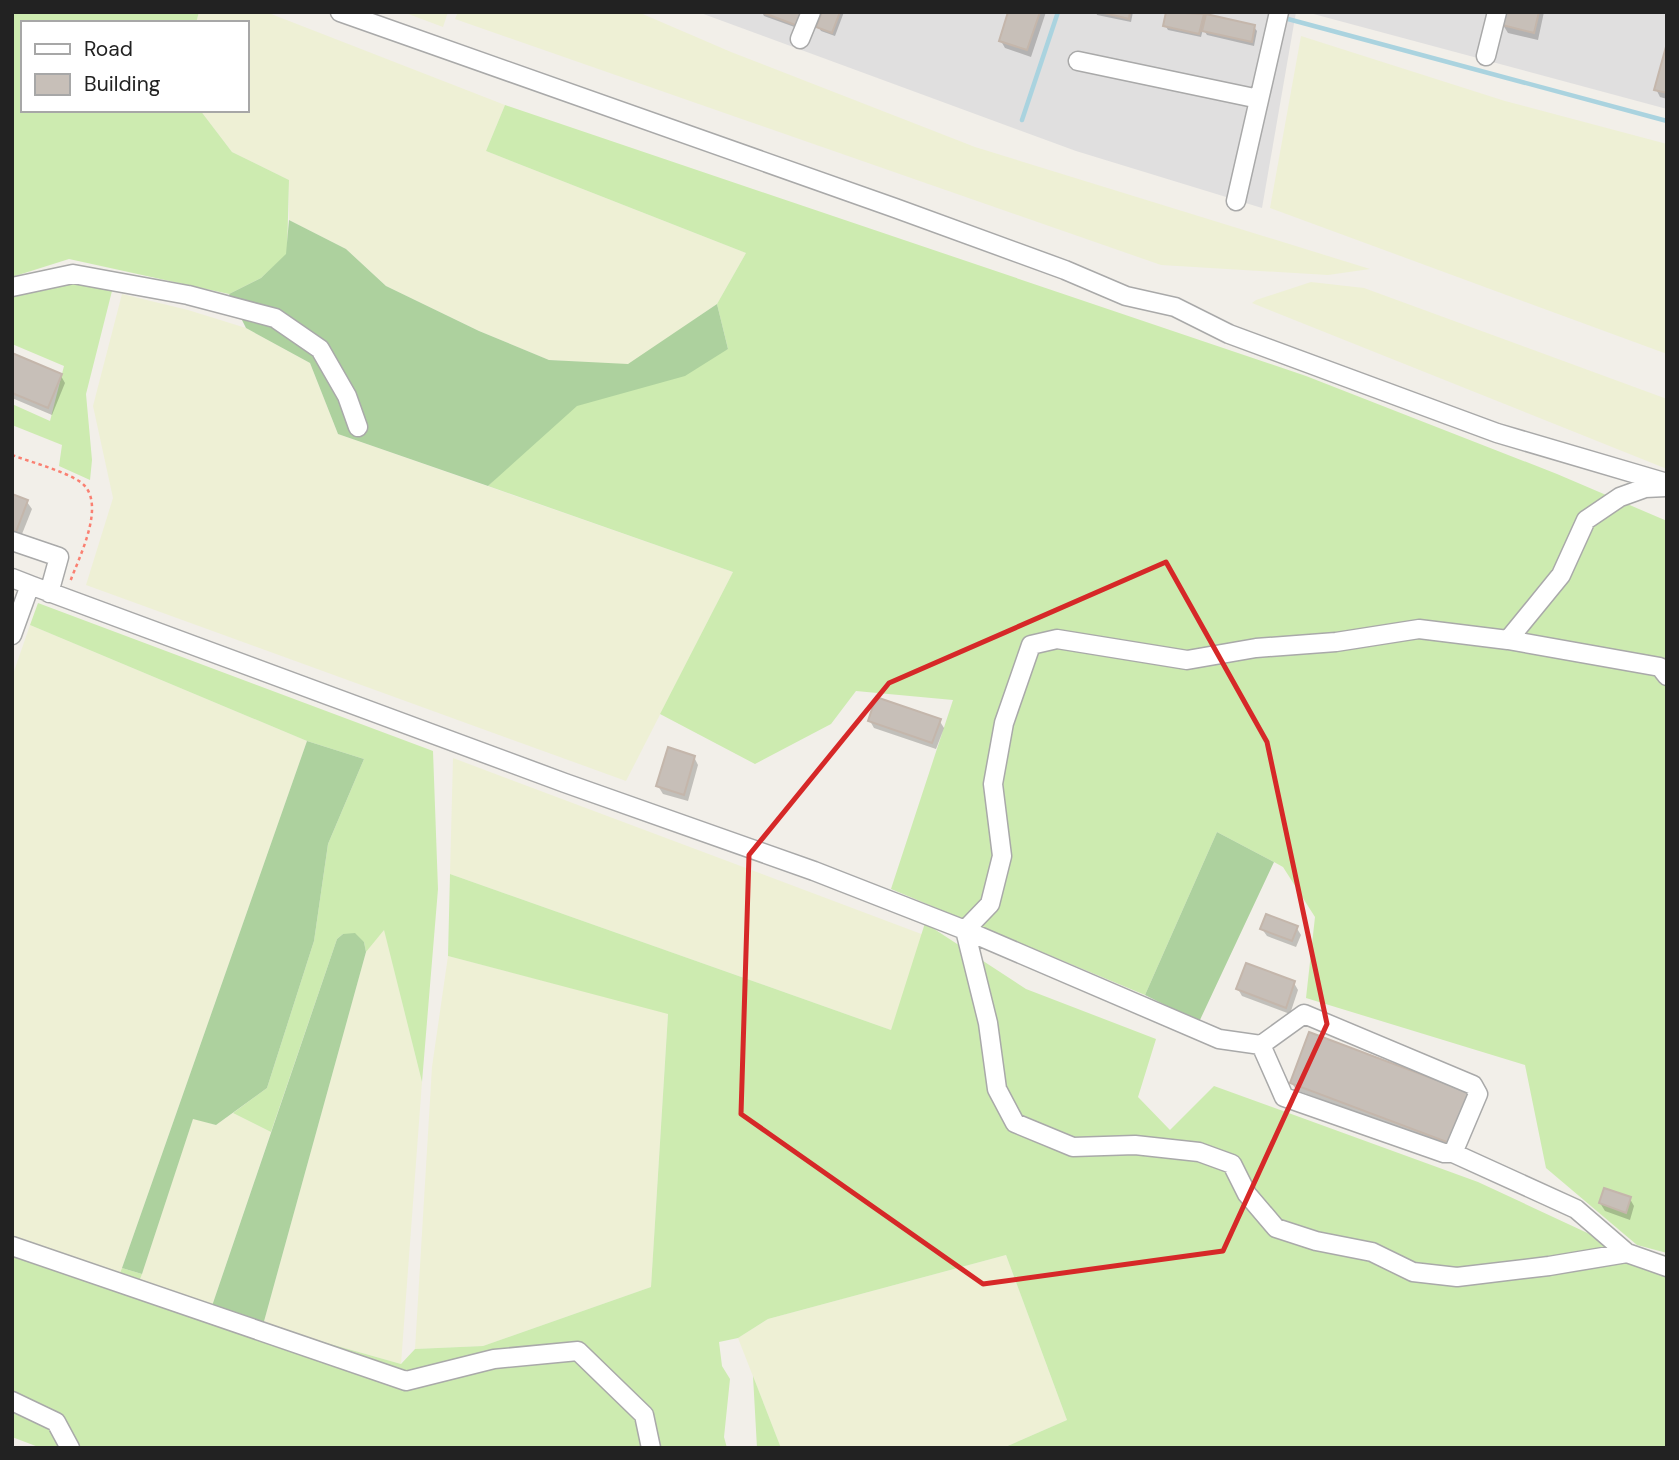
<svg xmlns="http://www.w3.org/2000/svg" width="1679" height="1460" font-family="'DM Sans',sans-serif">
<rect width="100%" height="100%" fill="#f2efe9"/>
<path fill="#e0dfdf" d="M698,12H1296L1262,208L1076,151Z
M1306,12H1667V109Z"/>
<path fill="#eef0d5" d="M199,12H266L505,105L486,151L746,253L717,304L628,365L549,360L479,331L386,286L346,249L289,220V180L232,152L200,110H247V23H196Z
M403,12H448L443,27Z
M458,12H638L731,52L975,147L1370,269L1328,275L1161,265L455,19Z
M1301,36L1505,101L1667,144V354L1270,208Z
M1311,282L1364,288L1667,399V469L1252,303L1256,300Z
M122,294L188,310L246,328L310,363L338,434L733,572L626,781L86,585L113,498L93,406Z
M30,625L307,741L117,1282L12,1242V677Z
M453,758L924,935L891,1030L450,874Z
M384,929L422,1082L401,1364L263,1325L366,952Z
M448,956L668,1013L651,1287L483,1346L415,1349L432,1067Z
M233,1113L271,1132L212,1306L139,1283L193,1118L216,1125Z
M1006,1255L1067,1420L1003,1448H781L738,1338L768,1319Z"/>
<path fill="#cdebb0" d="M12,12H199L196,23H23V110H200L232,152L289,180L287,254L261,278L229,294L69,259L12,277Z
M505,105L1306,376L1557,474L1667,521V1253L1637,1245L1546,1168L1525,1065L1306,998L1315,917L1283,867L1274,862L1217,832L1145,995L891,889L953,700L856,691L831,724L755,764L660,714L733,572L488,486L569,407L728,349L717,304L746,253L486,151Z
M77,283L112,291L86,394L92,460L90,480L59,466L62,445L12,425V404L50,421L64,366L12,344V297Z
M38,603L433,751L438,889L422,1082L384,930L366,952L364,942L343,934L337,939L271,1132L233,1113L267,1088L314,941L328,844L364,759L307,741L30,625Z
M450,874L891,1030L925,923L1026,989L1156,1039L1138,1097L1170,1130L1214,1086L1478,1182L1667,1270V1448H1003L1067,1420L1006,1255L768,1319L738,1338L719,1342L722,1366L730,1379L724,1437L727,1448H41L12,1437V1242L117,1281L122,1268L142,1274L139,1282L263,1325L401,1364L415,1349L483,1346L651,1287L668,1014L448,956Z
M753,1376L781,1448H757Z"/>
<path fill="#add19e" d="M289,220L346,249L386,286L479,331L549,360L628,364L717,304L728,349L685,376L577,406L488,486L338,434L310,363L246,328L229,294L261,278L286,254Z
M307,741L364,759L328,844L314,941L267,1088L216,1125L193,1119L142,1274L122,1268Z
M1217,832L1274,862L1199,1022L1145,995Z
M355,933L364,942L366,952L263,1325L212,1306L337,939L343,934Z"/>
<path fill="#0003" d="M762,12H810L800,29L764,16Z
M823,12H844L835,36L821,31L818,26Z
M1010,12H1046L1031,57L1005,48L1001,41Z
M1096,12H1133L1131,22L1097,15Z
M1168,12H1188L1202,15L1206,22L1254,27L1257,31L1254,46L1207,35L1203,29L1201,37L1168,30L1165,25Z
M1507,12H1544L1538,40L1508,33L1503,25Z
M1667,50V99L1660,97L1656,89Z
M12,355L61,376L65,383L52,415L12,398Z
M12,496L27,502L32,509L20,539L12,536Z
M939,720L944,728L936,749L874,728L870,721Z
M694,757L698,765L688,801L663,794L658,786Z
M1296,927L1301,935L1296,947L1267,936L1262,929Z
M1294,983L1298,990L1290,1014L1242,996L1238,989Z
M1292,1083L1470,1095L1456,1150L1296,1090Z
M1630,1199L1634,1206L1630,1220L1605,1211L1600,1203Z"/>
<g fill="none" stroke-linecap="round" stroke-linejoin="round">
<path stroke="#aad3df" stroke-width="4.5" d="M1288,19L1667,121
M1022,120L1058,12"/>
</g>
<path fill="#c7bfb8" stroke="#c4b6ab" stroke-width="2" d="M761,12H803L798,26Z
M822,12H840L832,33L816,27Z
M1008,12H1040L1027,50L999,41Z
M1100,12H1130L1129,19Z
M1166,12L1204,14L1199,34L1163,26Z
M1505,12H1539L1534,33L1502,25Z
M1206,14L1255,25L1252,42L1202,31Z
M1667,43V93L1654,90Z
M12,353L62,374L48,408L12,393Z
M12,494L28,500L16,532L12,531Z
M876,697L941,719L932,743L868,721Z
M668,747L695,756L684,795L656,786Z
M1266,914L1298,926L1292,941L1260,929Z
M1246,963L1295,981L1286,1008L1236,989Z
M1309,1032L1471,1093L1452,1144L1290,1083Z
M1604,1188L1631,1197L1626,1213L1599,1203Z"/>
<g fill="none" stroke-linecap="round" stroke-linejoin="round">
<g stroke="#a9a9a9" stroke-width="21">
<path id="minor" d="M340,12L895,208L1065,270L1126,296L1175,307L1229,334L1497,433L1667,483
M800,39L811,12
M1486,56L1497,12
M1078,61L1259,99
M1236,201L1279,12
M12,287L73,274L188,295L275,318L320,349L347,396L358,427
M12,541L59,557L49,593
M12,578L30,585L12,635
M30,585L565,783L814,871L965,930L1219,1039L1261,1045
M1508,640L1660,667L1667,676
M965,930L990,904L1002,856L993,784L1004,723L1031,645L1057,639L1187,660L1256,648L1336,642L1419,629L1508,640L1561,575L1586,520L1620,497L1645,488L1666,487
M965,930L988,1023L997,1089L1015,1123L1073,1147L1135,1145L1199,1152L1232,1164L1247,1194L1276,1228L1316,1241L1372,1252L1413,1272L1457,1277L1549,1266L1627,1253
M1453,1153L1478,1094L1473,1085L1304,1014L1261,1045L1284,1097L1444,1153H1453L1576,1209L1627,1253L1667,1267
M12,1246L406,1381L494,1359L578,1351L644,1415L651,1448
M12,1401L56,1422L70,1448"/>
</g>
<path stroke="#fa8072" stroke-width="2.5" stroke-dasharray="3.5 3.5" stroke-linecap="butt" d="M12,455C33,463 59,469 79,481C109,500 79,557 70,582"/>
<use href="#minor" stroke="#fff" stroke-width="18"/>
</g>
<path fill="none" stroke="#d62828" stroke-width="5" stroke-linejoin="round" d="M1166,562L1267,742L1327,1024L1223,1251L983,1284L741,1114L749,855L889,683Z"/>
<rect width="1679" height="1460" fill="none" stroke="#222222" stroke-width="28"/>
<rect x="21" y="21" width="228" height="91" fill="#ffffff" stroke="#a7a7a7" stroke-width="2"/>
<rect x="35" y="44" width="35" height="10" fill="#ffffff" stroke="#a7a7a7" stroke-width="2"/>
<text x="84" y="56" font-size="21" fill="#222222">Road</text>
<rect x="35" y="74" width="35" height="21" fill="#c7bfb8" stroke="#a7a7a7" stroke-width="2"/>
<text x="84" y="91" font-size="21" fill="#222222">Building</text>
</svg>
